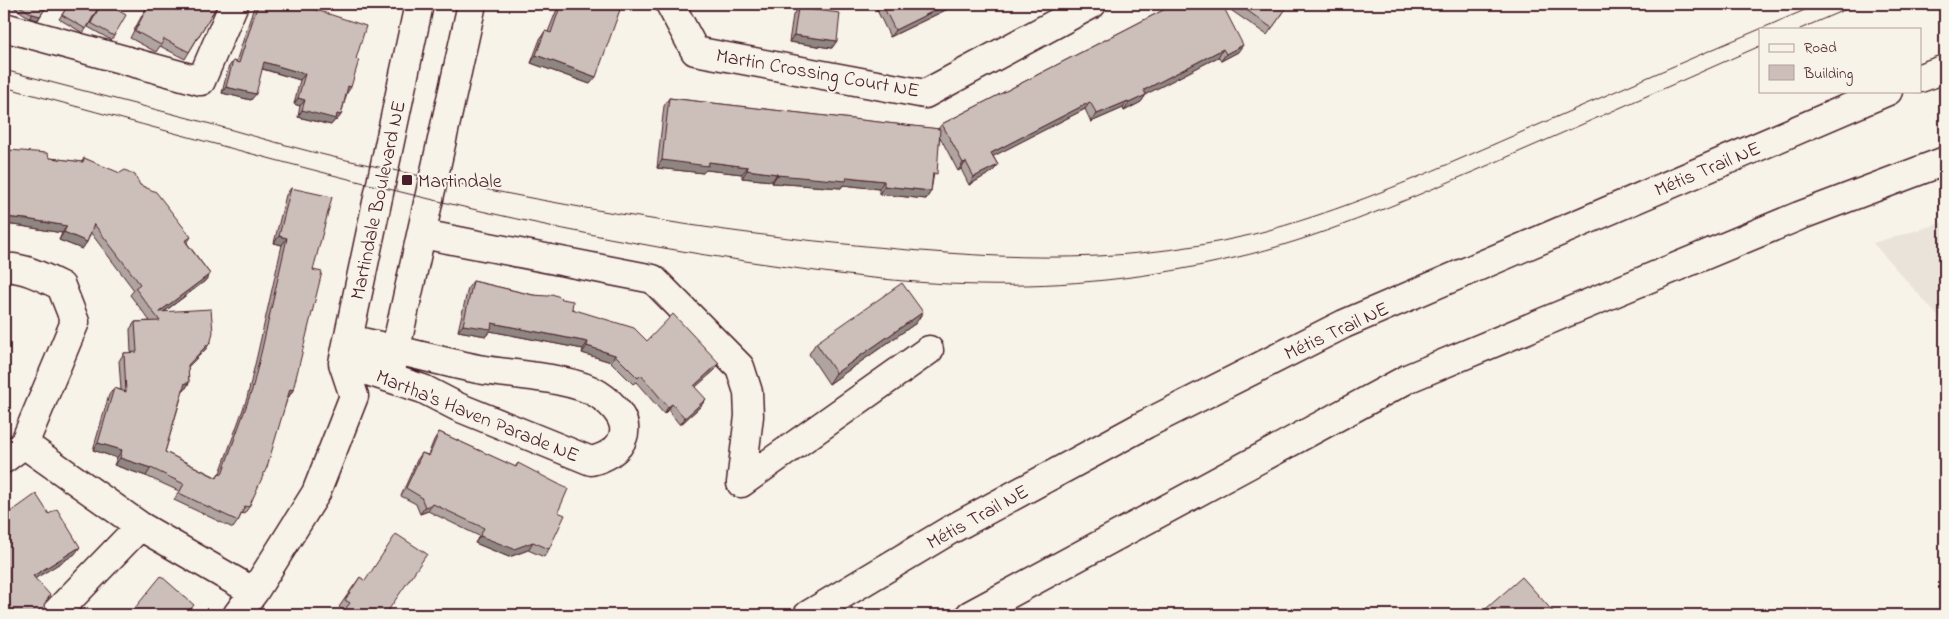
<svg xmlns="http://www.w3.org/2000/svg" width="1949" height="619" font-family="'Indie Flower',sans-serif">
<rect width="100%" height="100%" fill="#f7f3e8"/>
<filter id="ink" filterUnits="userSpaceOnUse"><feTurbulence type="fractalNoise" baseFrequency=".02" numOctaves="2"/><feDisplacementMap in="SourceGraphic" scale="10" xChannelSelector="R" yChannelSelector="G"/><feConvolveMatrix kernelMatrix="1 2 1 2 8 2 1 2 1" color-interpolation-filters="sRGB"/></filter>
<g filter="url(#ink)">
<path fill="#eae3da" d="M1945,222V324L1873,243Z"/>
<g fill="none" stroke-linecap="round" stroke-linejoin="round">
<g stroke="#4a1f2b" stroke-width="31">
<path id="minor" d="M670,4L695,51L925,94L1092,4
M4,27L201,81L234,4
M422,234L653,279L740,367L748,392L749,416L741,483
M4,268C22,266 45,278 61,286L75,322L24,444L4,459
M343,363L423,389L458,407L591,461C603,458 619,451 623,437C629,420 612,403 598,394C571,377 511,375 478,369C435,360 392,348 348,339
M392,366L472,4
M24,444L140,526L254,592
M741,483L929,350
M54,615L140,526
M237,615L254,592L316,493L354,396L343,363L419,4"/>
</g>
<g stroke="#4a1f2b" stroke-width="31">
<path id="major" d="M1920,78L1945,69
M808,615L950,530L1146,424L1344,324L1888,91
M970,615L1409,378L1799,216L1945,161"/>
</g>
<use href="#minor" stroke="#f7f3e8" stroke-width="28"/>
<use href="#major" stroke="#f7f3e8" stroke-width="28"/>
<path stroke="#4a1f2b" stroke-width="1" d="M1800,29L1858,4
M4,70C68,87 132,103 196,120C248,134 299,150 351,161C515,197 678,228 845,244C987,258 1109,268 1250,235C1342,212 1428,173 1515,135C1616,91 1717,47 1819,4
M4,87C251,153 498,226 752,262C828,273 904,284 980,285C1066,287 1151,278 1234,258C1318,239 1396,204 1475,171C1570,130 1665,88 1760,46"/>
</g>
<path fill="#afa49f" stroke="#4a1f2b" d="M4,4H48L38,20L30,18L12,6L8,12H4Z
M69,4L86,29L83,33L59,19Z
M101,4L114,36L111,40L88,27Z
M148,4H218L185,59L160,46L156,52L130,38Z
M255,4H286L305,9L307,7L356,59L341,115L336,121L335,120L331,125L298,117L300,106L294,104L300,80L262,69L251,100L222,93L228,68L233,61L236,62Z
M559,4H622L590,84L531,63L540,39L545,31L548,32Z
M874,4H958L890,37Z
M1175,4L1238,52L1221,61L1218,57L1146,94L1141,102L1124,111L1123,108L1091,122L1085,109L993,156L998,165L992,172L969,185L961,169L958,171L940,137L931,191L926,199L879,194V189L843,185L841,188L772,183V181L742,178V174L706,170L703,173L657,168L664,106L669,98L938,129L942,124Z
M1222,4H1286L1288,6L1267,35Z
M798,8L832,48L789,42L793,15Z
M9,150L50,158L82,162L84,158L140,185L191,237L187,243L210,274L205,281L164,312L206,349L188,367L189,383L184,391H183L165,452L216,477L219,473H220L247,398L257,356L282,245L274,243L286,195L291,188L313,270L293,390L288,398V397L249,507L244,514L242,513L238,521L233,528L174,500L179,491L146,476L114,465L117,458L93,450L109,395L114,388L121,390L119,361L124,353H131L130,329L135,322L150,321L130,295L134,290L91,233L87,242L82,249L59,240L62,233L21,226L4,224V152L7,153Z
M473,281L533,295L562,299L572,309L715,370L695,387L701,406L680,425L668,410L664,414L636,382L633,384L611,362L582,353L583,349L490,331L486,336L458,331L468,288Z
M916,323L829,384L809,354L816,343Z
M439,432L515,467L518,463L558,512L549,549L544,557L528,550L509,557L475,543L479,536L428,511L420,514L416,504L401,496L417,460L422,453L428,455L434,440Z
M4,515L75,554L35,578L44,605L46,615H4Z
M427,554L344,611L339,607L360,577L365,581Z"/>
<path fill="#8f8682" stroke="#4a1f2b" d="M948,4H958L890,37L895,30Z
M6,8H10L8,12H4Z
M33,14L40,16L38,20L30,18Z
M794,35L837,41L832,48L789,42Z
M1243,45L1238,52L1221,61L1226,54Z
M1223,49L1218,57L1139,98L1144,90Z
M536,55L596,77L590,84L531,63Z
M264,62L305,74L300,80L260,68Z
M348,86L351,87L347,93H344Z
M226,87L256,94L251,100L222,93Z
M1146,95L1141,102L1124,111L1129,103Z
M298,98L305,100L300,106L294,104Z
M1128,101L1123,108L1091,122L1097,114Z
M1090,102L1085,109L986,160L991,153Z
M302,110L337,114L341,115L336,121L335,120L331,125L298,117Z
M662,160L709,162L748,167L742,174L706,170L703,173L657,168Z
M966,162L961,169L958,171L963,163Z
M998,165L992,172L969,185L974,177Z
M747,170L777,174L772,181L742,178Z
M777,175L847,177L884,181L879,189L843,185L841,188L772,183Z
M884,186L931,191L926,199L879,194Z
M4,217L26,219L67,226L62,233L21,226L4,224Z
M64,232L87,242L82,249L59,240Z
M279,236L287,238L282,245L274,243Z
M210,274L205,281L157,317L159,312Z
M923,312L916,323L829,384L836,373Z
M492,323L588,342L583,349L490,331L486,336L458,331L463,325Z
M211,341L206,349L183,372L188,365Z
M587,346L615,355L611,362L582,353Z
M719,363L715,370L689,393L694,386Z
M185,383H189L184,391H180Z
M290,389L293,390L288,398L285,397Z
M706,399L701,406L680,425L685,418Z
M672,404L668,410L664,414L668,407Z
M98,443L122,450L117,458L93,450Z
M120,458L151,468L146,476L114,465Z
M433,504L428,511L420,514L425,507Z
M480,536L533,542L528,550L509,557L475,543Z
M80,547L75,554L28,583L33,576Z"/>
<path fill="#ccbfb9" stroke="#4a1f2b" d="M4,4H13L10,8H6L4,6Z
M16,4H48L40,16L33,14Z
M69,4H92L98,8L86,29L62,15Z
M101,4H107L126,15L114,36L91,23Z
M149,4H218L189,52L164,39L161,45L135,31Z
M258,4H286L306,9L307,7L366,26L356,59L359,60L351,87L348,86L341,115L337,114L336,119L302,110L305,100L298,98L305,74L264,62L256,94L226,87L233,61L239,63Z
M561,4H622L596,77L536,55L545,31L551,33Z
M882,4H948L895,30Z
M1175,4H1222L1243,45L1226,54L1223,49L1144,90L1146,95L1129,103L1128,101L1097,114L1090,102L991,153L998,165L974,177L966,162L963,163L942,124Z
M1238,4H1285L1288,6L1272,28Z
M798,8L840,13L837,41L794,35Z
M669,98L940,129L937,174L933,173L931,191L884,186V181L847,177L846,181L777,175V174L747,170L748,167L709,162L708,166L662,160Z
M9,150L47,153L50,158L83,162L84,158L120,173L125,170L135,175L140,185L156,192L191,237L185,241L210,274L159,312L211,309L213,332L211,341L188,365L189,383H185L165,452L217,478L219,473L222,474L252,390L262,349L287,238L279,236L291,188L332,197L313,270L322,272L293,390L290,389L267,467L249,507L245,506L238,521L179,493L184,484L151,468L120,458L122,450L98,443L114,388L126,392L124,353L137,352L135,322L160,321L135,288L140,284L94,224L87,242L64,232L67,226L26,219L4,217V152L9,153Z
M473,281L533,295L548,296L552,294L560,297L562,299L573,301L572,309L634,328L647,341L673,314L719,363L694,386L706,399L685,418L672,404L668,407L641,375L638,378L615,355L587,346L588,342L492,323L491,329L463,325Z
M902,283L923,312L836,373L816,343Z
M439,432L516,467L518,463L568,489L558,512L565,515L549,549L533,542L514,549L480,536L484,528L433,504L425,507L421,497L406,488L422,453L429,456Z
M36,494L49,514L57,509L80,547L33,576L50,595L44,605L46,615H14L4,605V515L15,509Z
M396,534L427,554L385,615H341L350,603L345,600L360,577L365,581Z
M161,576L194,605L186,615H131L130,614Z
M1522,577L1556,615H1479Z"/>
</g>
<rect fill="#4a1f2b" stroke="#f7f3e8" stroke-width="2" x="401" y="174" width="12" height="12" rx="2.5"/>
<g text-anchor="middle" stroke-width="4.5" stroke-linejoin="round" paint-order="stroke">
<g font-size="20" fill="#4a1f2b" stroke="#f7f3e8">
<text transform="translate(818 72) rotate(10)" y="7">Martin Crossing Court NE</text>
<text transform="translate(1707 168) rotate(-23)" y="7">Métis Trail NE</text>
<text transform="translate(377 200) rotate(-78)" y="7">Martindale Boulevard NE</text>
<text transform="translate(1336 330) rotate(-25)" y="7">Métis Trail NE</text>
<text transform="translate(478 415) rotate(22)" y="7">Martha's Haven Parade NE</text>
<text transform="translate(977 516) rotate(-29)" y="7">Métis Trail NE</text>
</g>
<g font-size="20" fill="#4a1f2b" stroke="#f7f3e8" text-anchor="start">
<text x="418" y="187">Martindale</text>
</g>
</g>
<rect width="1949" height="619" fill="none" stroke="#f7f3e8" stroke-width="20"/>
<rect x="10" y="10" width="1929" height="599" fill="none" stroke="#4a1f2b" stroke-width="2" filter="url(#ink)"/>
<rect x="1759" y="28" width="162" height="65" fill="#f7f3e8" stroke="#b29e9c"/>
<rect x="1769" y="44" width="25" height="8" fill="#f7f3e8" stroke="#b29e9c"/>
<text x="1804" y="52" font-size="15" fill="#4a1f2b">Road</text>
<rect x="1769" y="65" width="25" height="15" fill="#ccbfb9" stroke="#b29e9c"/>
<text x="1804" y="78" font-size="15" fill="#4a1f2b">Building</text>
</svg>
